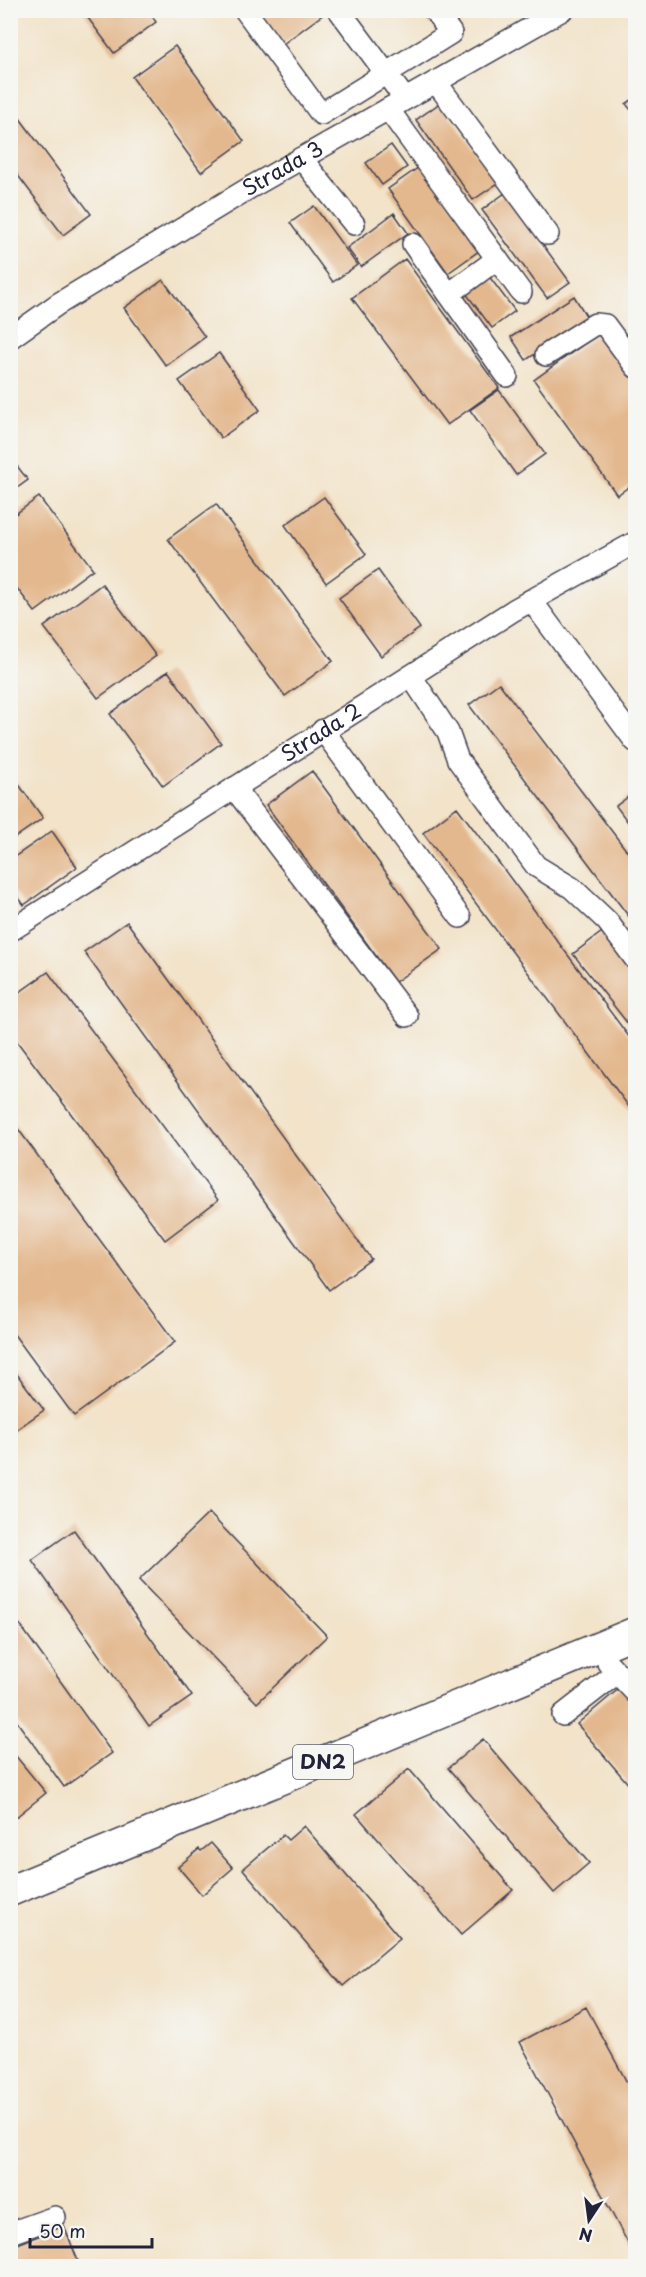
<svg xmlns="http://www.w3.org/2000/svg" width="646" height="2277" font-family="'Playpen Sans',sans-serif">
<rect width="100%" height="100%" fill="#f6f6f2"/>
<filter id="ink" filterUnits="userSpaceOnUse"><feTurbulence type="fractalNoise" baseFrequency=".0167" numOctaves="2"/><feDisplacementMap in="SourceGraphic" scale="12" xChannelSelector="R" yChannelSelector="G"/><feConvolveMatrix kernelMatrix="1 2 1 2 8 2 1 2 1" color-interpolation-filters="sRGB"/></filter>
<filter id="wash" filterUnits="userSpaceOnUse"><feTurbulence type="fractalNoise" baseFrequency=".008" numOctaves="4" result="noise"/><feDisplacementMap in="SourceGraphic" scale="24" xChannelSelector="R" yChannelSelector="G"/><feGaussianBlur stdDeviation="1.35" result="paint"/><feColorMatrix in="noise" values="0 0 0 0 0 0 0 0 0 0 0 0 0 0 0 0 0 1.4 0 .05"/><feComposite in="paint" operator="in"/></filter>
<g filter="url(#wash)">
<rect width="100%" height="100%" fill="#f2e3c9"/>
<g id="blocks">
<path fill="#e3b88e" d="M82,10H148L156,22L114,53Z
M258,10H323L325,13L283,44Z
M175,46L244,141L201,172L132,77Z
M636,97V116L626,104Z
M440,103L498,183L473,200L416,120Z
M10,105L91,214L63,235L10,165Z
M391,145L407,167L382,185L366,163Z
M422,165L483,248L448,273L388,189Z
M505,193L570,282L547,298L482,210Z
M314,206L357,265L333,282L290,223Z
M394,213L408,233L361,267L347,248Z
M405,259L499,388L447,425L352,298Z
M488,275L515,311L492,328L465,292Z
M163,280L205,337L166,366L124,308Z
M574,296L588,319L526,360L511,337Z
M602,331L636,378V444L634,446L636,482L617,495L534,380Z
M219,353L260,410L221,438L179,381Z
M499,390L545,454L516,475L470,410Z
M10,457L28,480L10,493Z
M39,497L93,569L35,612L10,579V518Z
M324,497L366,554L326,583L285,525Z
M216,504L333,661L285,696L168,539Z
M378,570L420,628L381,656L339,598Z
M102,584L156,656L98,698L44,627Z
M168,671L221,743L163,786L110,714Z
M499,683L636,863V926L469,705Z
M312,771L442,949L395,982L266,805Z
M17,782L43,818L10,841V787Z
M636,791V833L616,806Z
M457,807L636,1046V1116L423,833Z
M52,831L77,867L24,905L10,886V860Z
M127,922L371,1259L329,1290L84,952Z
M606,929L636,967V1034L573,954Z
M48,972L218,1200L165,1240L10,1032V999Z
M10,1118L175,1342L74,1416L10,1329Z
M10,1365L44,1410L10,1434Z
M209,1513L327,1636L257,1703L139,1580Z
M74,1530L192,1696L149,1726L32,1560Z
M10,1611L112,1753L64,1787L10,1712Z
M621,1687L636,1703V1793L577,1724Z
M483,1739L589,1863L554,1893L448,1768Z
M10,1749L46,1793L16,1817L10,1810Z
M409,1769L513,1890L461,1935L356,1814Z
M304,1826L400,1938L343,1986L243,1869L283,1835L288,1840Z
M211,1843L233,1868L202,1895L178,1867L199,1849L201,1851Z
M586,2007L636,2099V2258L520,2042Z
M64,2226L80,2266H10V2247Z"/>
</g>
</g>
<g filter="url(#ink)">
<use href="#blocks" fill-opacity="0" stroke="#413f50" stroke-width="1.5"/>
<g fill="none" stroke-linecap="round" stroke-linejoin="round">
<g stroke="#413f50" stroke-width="24">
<g id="minor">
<path d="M245,10L321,114L451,33L434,10"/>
<path d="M339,10L405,99"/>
<path d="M436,82L548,234"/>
<path d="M388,109L521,292"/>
<path d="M301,158L354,224"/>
<path d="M413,244L507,376"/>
<path d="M449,294L497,259"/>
<path id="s1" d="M10,338L58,304L251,187L562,10"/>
<path d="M546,355L595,324L605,325L636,367"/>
<path d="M531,600L635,741"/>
<path d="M411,676L448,732L458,760L536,866L572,888L607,921L636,960"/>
<path d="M323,730L460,917"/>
<path d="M234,788L407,1016"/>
<path id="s2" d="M10,931L514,610L636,542"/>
<path d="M608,1663L636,1693"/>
<path d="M563,1715L617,1673"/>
<path d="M10,2233L55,2217"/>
</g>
</g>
<g stroke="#413f50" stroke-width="33">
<path id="highway" d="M10,1891L636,1632"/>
</g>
<use href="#minor" stroke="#fff" stroke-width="21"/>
<use href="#highway" stroke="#fff" stroke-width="30"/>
</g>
</g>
<g text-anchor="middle" stroke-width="5" stroke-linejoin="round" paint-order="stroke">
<rect fill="#f6f6f2" stroke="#626272" stroke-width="1.5" x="293" y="1745" width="60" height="34" rx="4.5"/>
<g font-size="20" font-weight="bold" fill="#22223b">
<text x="323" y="1769">DN2</text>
</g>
<g font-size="21" fill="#22223b" stroke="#f6f6f2">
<text dy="7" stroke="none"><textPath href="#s1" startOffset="321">Strada 3</textPath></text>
<text dy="7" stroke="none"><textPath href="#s2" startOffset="369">Strada 2</textPath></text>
</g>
</g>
<rect width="646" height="2277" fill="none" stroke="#f6f6f2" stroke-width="36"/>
<g transform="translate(589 2220) rotate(193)" stroke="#f6f6f2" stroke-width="4.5" paint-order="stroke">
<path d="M0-4.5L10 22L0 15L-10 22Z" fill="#22223b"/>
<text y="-9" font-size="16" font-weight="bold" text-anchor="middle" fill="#22223b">N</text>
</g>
<path d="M30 2238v9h122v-9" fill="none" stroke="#22223b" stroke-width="3"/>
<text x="39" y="2238" font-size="18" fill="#22223b" stroke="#f6f6f2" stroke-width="4.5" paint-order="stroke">50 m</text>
</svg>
